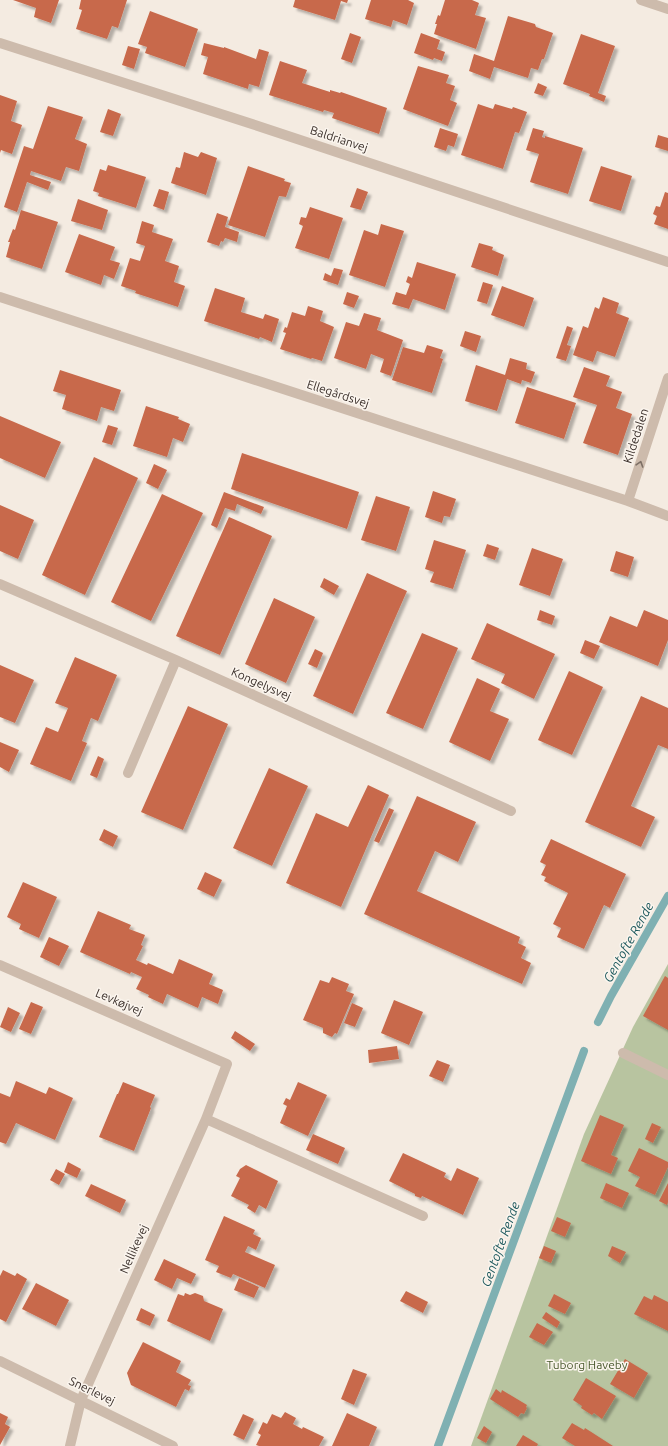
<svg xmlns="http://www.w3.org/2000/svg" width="668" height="1446" font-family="Ubuntu,sans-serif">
<defs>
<filter id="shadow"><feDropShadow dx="3.5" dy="3.5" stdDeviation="1" flood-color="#0004"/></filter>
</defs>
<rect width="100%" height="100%" fill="#f4ebe1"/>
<path fill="#b8c4a0" d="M668,964V1446H471L584,1134L633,1027Z"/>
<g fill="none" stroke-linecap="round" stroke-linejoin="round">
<path stroke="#7fb0b2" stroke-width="8" d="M598,1022L611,996L668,896
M438,1446L584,1051"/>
</g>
<path fill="#c8694b" filter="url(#shadow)" d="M13,0H59L51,23L34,17L36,8Z
M81,0H127L118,28L112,26L107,39L76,29L82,10L79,9Z
M295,0H348L347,3L341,1L335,20L293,7Z
M371,0H408L414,3L407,25L393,20L391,27L365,19Z
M445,0H472L479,3L475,15L486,18L476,49L434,34L437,24H435L438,15L440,16Z
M150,11L198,29L185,67L145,53L147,47L138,44Z
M508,16L535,24L536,27L553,33L544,59H542L538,70L531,68L528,78L494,67L490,79L469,71L474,54L494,61Z
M350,33L361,37L352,63L341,59Z
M421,33L440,40L437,49L445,52L442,61L434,58L433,60L414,53Z
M581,34L615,46L598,93L606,96L604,102L589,96L590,94L563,84Z
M204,43L224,48V47L256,59L259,49L269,52L259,87L249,84L248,89L203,74L208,57L201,55Z
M128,46L140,49L134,69L122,65Z
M280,61L307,70L302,83L330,92V90L340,93L341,92L387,108L379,134L332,118L334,113L324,110L323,112L269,95Z
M418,66L449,75L446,83L455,86L450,100L457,103L448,126L403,109Z
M538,83L547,87L543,96L534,93Z
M0,95L17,101L11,121L22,125L12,154L1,150L0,153Z
M478,104L493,109L495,104L512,109L513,107L527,112L519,133L515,132L503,169L461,155Z
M48,106L83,117L75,139L87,144L79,171L66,167L61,181L31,171L30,175L51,182L48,190L27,182L17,212L4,207L24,146L33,149Z
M108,109L121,114L113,136L100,132Z
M440,128L458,134L454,147L448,145L446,151L434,147Z
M533,128L544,131L542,137L545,138V136L583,148L568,194L530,182L539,154L526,150Z
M658,135L668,138V151L655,147Z
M184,152L198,157L201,152L217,158L206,195L171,183L176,167L180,168Z
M108,165L146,177L136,208L98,196L99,193L93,191L100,169L106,171Z
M248,166L285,179L284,181L291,183L286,197L279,196L265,237L228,225Z
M601,166L632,176L621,211L589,201Z
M357,188L368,192L361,210L350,207Z
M159,189L169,192L164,210L153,206Z
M665,192L668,193V229L654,224L657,216L653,214L656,206L660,207Z
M78,199L108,210L102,230L71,221Z
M310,207L343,218L329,259L295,248L303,226L299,224L301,217L306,218Z
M21,210L58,222L42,269L6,257L10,242H8L13,229L15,230Z
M217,213L228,217L225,227L239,232L237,242L225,238L223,242L221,241L219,246L207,242Z
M142,221L154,225L152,232L173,239L165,261L179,266L174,282L185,286L178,307L135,293L136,291L121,286L130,258L140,261L145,246L136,243Z
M381,224L404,231L385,287L349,275L364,230L378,235Z
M79,234L115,247L110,260L120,263L114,279L104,275L101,285L65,272Z
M479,243L493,247L492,250L504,255L498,276L471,267Z
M417,262L456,274L445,310L413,299L409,309L392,304L396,292L406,295L410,284L406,282L408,276L412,278Z
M334,268L343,270L338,285L323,280L325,273L331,276Z
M483,282L493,285L487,304L477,301Z
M502,286L534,298L524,327L491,315Z
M215,288L245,298L241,312L263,319L265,314L279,319L272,342L260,337L259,339L204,321Z
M347,292L359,296L354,308L343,304Z
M603,297L619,303L616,313L629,318L615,357L597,351L593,362L573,355L583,326L588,328L595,307L599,309Z
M308,306L323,311L320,321L334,327L322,361L312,358L311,359L280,349L286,333L283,332L285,327L287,328L292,312L305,316Z
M364,313L381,318L377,330L403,340L391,376L380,372L384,359L371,354L366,369L334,358L346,322L359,326Z
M567,326L573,328L567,345L571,346L566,361L556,358Z
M465,331L481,336L476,352L460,346Z
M427,345L443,350L440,358L443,359L432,393L392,380L403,347L424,353Z
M510,358L527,363L526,369L535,372L531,383L522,380L521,384L507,379L497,411L465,401L476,365L505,375Z
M584,367L610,376L606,386L622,392L616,408L632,414L618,455L583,443L597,405L573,397Z
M60,370L121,390L114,411L101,407L97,421L62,409L66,395L53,391Z
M527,387L576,403L564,439L515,423Z
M146,406L179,417L178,419L190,424L183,442L173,438L167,457L133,446Z
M0,416L61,442L45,478L0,458Z
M108,425L118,428L112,445L102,442Z
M242,453L359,492L347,529L231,489Z
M94,457L138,478L85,595L42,575Z
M154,464L167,470L158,489L146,483Z
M433,491L456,499L450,517L444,516L442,523L425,517Z
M224,492L264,507L261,514L237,504L235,511L225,508L217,528L211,525Z
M162,494L203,513L151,621L111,602Z
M376,496L410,507L396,551L361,540Z
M0,505L34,520L18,559L0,551Z
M229,517L272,536L220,655L176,636Z
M434,540L466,550L453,589L430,582L434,572L425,569Z
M487,544L499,548L495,560L483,556Z
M532,548L563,559L550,596L519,585Z
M616,551L634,557L628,577L610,571Z
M367,573L407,591L353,714L313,696Z
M324,578L339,586L334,595L320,587Z
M274,598L315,617L286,683L245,664Z
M540,610L555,616L552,625L537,620Z
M644,610L668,620V640L658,666L599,642L610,616L637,627Z
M487,623L555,654L534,699L501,683L505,674L471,659Z
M422,633L458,648L423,729L386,713Z
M585,640L600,646L594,659L580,653Z
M315,649L323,653L317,668L308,664Z
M75,657L117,675L98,721L91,718L82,741L87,743L71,781L30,764L46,727L58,732L68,708L55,703Z
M0,665L34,680L15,723L0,717Z
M569,671L603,687L572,755L538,740Z
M477,678L500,689L490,711L509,719L490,761L449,742Z
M641,696L668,708V749L658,745L631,806L655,817L641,847L585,822Z
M188,706L228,724L183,830L141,812Z
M0,742L19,750L9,772L0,767Z
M98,756L104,759L97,778L90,775Z
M269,768L308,786L272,866L233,848Z
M368,785L389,795L341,907L286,883L316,813L348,827Z
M417,796L476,822L458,862L435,851L417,891L520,937L518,943L526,947L521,958L531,963L522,984L364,914Z
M389,808L394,810L379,843L374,841Z
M104,829L118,836L113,847L99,840Z
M551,839L626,874L610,908L604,905L584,949L557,937L561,928L553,924L568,893L544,881L546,877L541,875L546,865L540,862Z
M205,872L222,880L214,897L197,889Z
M23,882L57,897L39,938L19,929L21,924L7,917Z
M98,911L131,925L129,929L145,935L141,945L143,946L136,960L147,965L148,963L173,974L179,959L213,974L209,984L223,990L218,1004L202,997L198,1008L167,994L163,1004L148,997L149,995L136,989L142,977L131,972L130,974L80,952Z
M49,937L69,946L59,966L40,957Z
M665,976L668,978V1030L643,1016Z
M332,977L349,984L346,991L354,994L337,1034L335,1033L332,1037L323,1033V1028L303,1020L320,980L329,983Z
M394,1000L423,1012L409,1045L381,1033Z
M31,1002L43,1007L31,1034L19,1029Z
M352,1003L363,1008L355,1027L344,1023Z
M8,1007L20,1013L11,1032L0,1027Z
M235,1031L255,1044L250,1051L231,1038Z
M397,1046L399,1059L369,1063L368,1050Z
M437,1060L450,1065L443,1082L429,1076Z
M16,1081L46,1094L49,1087L73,1098L55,1140L16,1123L6,1144L0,1142V1093L10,1097Z
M123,1082L155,1095L150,1107L151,1108L134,1151L99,1137L117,1094H118Z
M298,1082L327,1095L308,1136L280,1123L287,1106L283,1104L286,1098L290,1100Z
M600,1115L624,1125L611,1155L618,1158L611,1174L581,1161Z
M652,1123L661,1127L653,1143L645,1139Z
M313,1134L345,1148L338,1164L306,1150Z
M639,1148L668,1162V1167L655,1195L635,1186L640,1177L628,1171Z
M403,1153L446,1173L444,1177L451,1181L457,1168L479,1178L463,1215L422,1196L421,1198L415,1196V1194L389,1181Z
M68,1162L81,1169L77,1178L64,1172Z
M246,1165L278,1181L266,1209L259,1205L255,1213L247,1208L249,1205L231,1196L240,1178L236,1176L240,1169Z
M56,1169L65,1174L59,1185L50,1180Z
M606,1183L629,1193L622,1208L600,1198Z
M668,1183V1202L667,1205L659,1201Z
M91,1184L126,1200L120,1213L85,1196Z
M224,1216L255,1230L253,1234L261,1238L256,1250L248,1246L245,1252L275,1265L265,1288L233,1274L231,1278L216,1272L219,1266L205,1260Z
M557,1217L571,1223L565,1237L551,1231Z
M544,1246L556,1251L551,1263L539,1258Z
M612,1246L626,1252L620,1263L608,1256Z
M164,1259L196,1274L191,1284L177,1278L172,1289L154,1280Z
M3,1270L15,1276L17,1273L27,1279L6,1322L0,1319V1276Z
M239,1278L259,1287L254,1298L234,1290Z
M36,1283L69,1300L56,1326L22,1309Z
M406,1291L428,1302L423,1313L400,1301Z
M185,1293L190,1295L195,1293L203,1296L204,1301L223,1309L210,1341L167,1321L178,1294L184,1296Z
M554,1294L571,1303L565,1314L548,1306Z
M654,1295L668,1302V1331L634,1314L644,1296L652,1300Z
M141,1308L155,1315L150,1326L136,1320Z
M546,1312L560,1322L557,1328L542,1318Z
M537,1323L553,1332L544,1345L529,1337Z
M143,1342L181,1361L176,1372L191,1380L188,1385L191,1386L189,1391L185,1389L176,1407L131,1385L127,1373Z
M625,1359L648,1373L634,1398L610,1384Z
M353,1369L367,1374L354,1405L341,1399Z
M586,1378L616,1396L602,1419L594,1413L592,1415L581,1408L582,1406L573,1400Z
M496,1389L501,1393L502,1390L527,1405L526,1407L527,1408L524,1414L521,1413L518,1417L490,1399Z
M285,1412L296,1418L293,1424L302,1429L303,1427L324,1437L319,1446H259L256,1445L261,1435L258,1433L263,1422L267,1424L272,1414L281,1418Z
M0,1413L8,1417L5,1424L10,1427L0,1445Z
M347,1413L377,1427L369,1446H332Z
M243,1414L254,1419L244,1440L233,1435Z
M572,1423L584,1430L585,1428L613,1446H575L562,1438Z
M484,1426L492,1432L486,1443L477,1438Z
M523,1435L538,1444L537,1446H516Z"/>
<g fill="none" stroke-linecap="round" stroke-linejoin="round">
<path stroke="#cdbbac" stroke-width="10" d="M641,0L668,9
M0,43L255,125L668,262
M0,297L628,501L668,516
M628,501L668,378
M0,584L176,660L511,811
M128,773L176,660
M0,965L227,1064L206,1119L81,1400L70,1446
M623,1053L668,1075
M206,1119L423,1216
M0,1361L173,1446"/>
</g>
<defs><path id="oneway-chevron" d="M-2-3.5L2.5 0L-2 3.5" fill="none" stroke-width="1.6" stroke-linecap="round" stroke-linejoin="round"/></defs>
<use stroke="#7d6f65" href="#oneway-chevron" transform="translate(640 464) rotate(-72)"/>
<g text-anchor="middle" stroke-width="3" stroke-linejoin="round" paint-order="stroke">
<g font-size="12" fill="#3b302b" stroke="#fbf5ee">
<text transform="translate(339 139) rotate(18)" y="4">Baldrianvej</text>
<text transform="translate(338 394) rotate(18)" y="4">Ellegårdsvej</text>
<text transform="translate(636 436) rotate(-72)" y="4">Kildedalen</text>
<text transform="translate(261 684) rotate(24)" y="4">Kongelysvej</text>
<text transform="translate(119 1002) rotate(23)" y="4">Levkøjvej</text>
<text transform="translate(134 1249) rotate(-66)" y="4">Nellikevej</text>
<text transform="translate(92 1391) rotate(26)" y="4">Snerlevej</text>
</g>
<g font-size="12" fill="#4a5a2e" stroke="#fbf5ee">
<text x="587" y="1369">Tuborg Haveby</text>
</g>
<g font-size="13" font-style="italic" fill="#1f5a5e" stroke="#fbf5ee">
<text transform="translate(628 942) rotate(-61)" y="5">Gentofte Rende</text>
<text transform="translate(500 1244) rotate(-70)" y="5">Gentofte Rende</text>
</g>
</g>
</svg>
